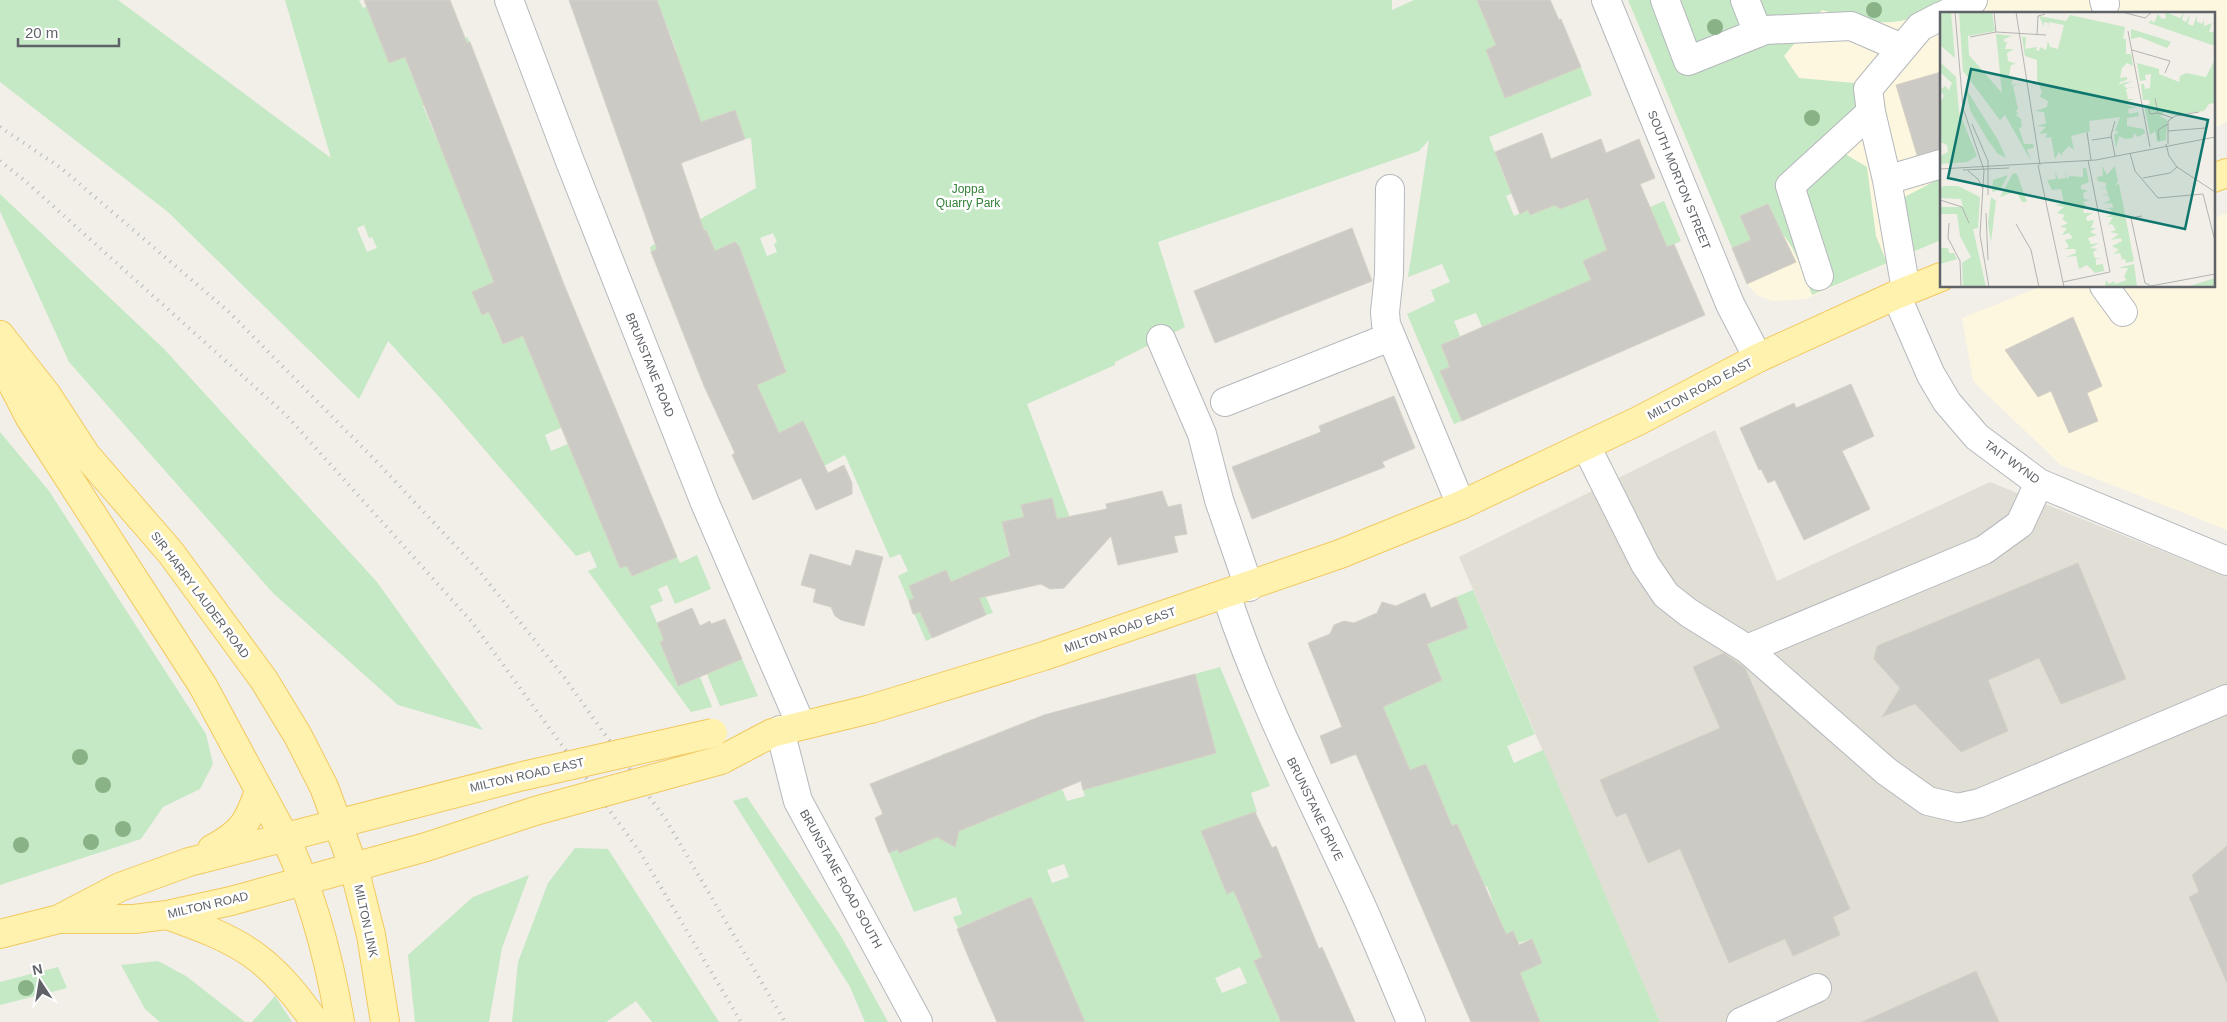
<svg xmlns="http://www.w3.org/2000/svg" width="2227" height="1022" font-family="Helvetica,sans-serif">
<rect width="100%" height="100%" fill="#f1efe8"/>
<path fill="#fef7e0" d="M1628,0H2227V122L2213,128V14H1941V240L1805,299L1772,301L1757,295L1747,284Z
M2227,213V530L2061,465L1973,381L1962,318L2042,286H2213V219Z"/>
<path fill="#e1ded6" d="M1715,430L1777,581L1990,482L2227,577V1022H1660L1459,557Z"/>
<path fill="#c5e8c5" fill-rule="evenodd" d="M0,0H118L331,158L285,0H359L363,8L383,0L378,34L389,63L463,34L465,38L467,37L470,42L408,66L415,82L424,79L433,102L423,106L436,137L445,134L467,214L494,282L473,292L482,315L515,302L491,318L503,344L524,336L569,424L545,435L551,451L568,444L620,568L627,566L632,576L677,557L680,563L697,555L711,589L675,604L667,585L658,589L663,601L650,606L664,640L660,642L678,686L700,677L712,707L691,712L588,571L597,567L590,551L576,556L442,400L388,341L359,399L168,212L0,82ZM364,225L369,238L372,237L377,248L367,252L357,228Z
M657,0H1392V10L1414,0H1477L1489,27L1551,1L1559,20L1486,50L1505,97L1581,67L1592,95L1489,137L1506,181L1519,190L1506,196L1514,216L1528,210L1530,215L1555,205L1560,209L1588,198L1620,220L1664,201L1681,241L1611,273L1602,252L1583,261L1591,281L1528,333L1518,311L1499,320L1484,331L1476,313L1454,321L1460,336L1441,345L1450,367L1441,371L1462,421L1454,424L1407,314L1435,301L1431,290L1450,282L1442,264L1408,277L1429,140L1419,151L1158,242L1185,327L1115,362V365L1027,404L1075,531L1061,534L1052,498L1022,505L1024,517L1002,522L1010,560L976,574L993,613L986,615L969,574L951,582L946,570L914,598L932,638L926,641L898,576L908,571L900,554L890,558L845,455L803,477L802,422L735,454L731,445L774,422L757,385L786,372L716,255L707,231L651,252L650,247L756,188L751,138L745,139L735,110L695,125L681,66L657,75L651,60L676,50ZM773,233L777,242L774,244L777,252L767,256L760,238Z
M1628,0H1946C1932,8 1916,19 1900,21C1875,26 1846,16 1822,10L1784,56L1799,78L1855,83L1867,119L1840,151L1867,167L1876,236L1887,263L1812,295C1807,282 1792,239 1781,234L1768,204L1740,216L1751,240L1732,248Z
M1939,179L1941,181V240L1908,254L1895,202Z
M0,194L164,349L377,582L483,730L398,705L273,593L69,362L0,211Z
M0,432L49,491L206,734L213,764L200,789L163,807L141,839L0,885Z
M1473,590L1535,734L1507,746L1514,763L1543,750L1660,1022H1540L1525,986L1470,1010L1531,939C1501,952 1466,940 1435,933L1495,908L1487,886L1482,888L1457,824L1448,828L1426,764L1410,770L1399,745L1348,757L1358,717L1390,704L1356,622L1442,680L1429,649L1421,647L1468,628L1456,597Z
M742,659L758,696L720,706L707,674Z
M1220,667L1270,786L1251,793L1257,812L1201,832L1214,863L1231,857L1244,887L1286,870L1289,877L1237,899L1261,955L1312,933L1319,949L1260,974L1279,1019L1303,1009L1305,1014L1286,1022H1085L1074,998L1056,1005L1043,976L1062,968L1051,942L1032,949L1019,919L1037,911L1031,897L958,928L953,917L962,914L956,897L914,912L889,853L898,849L900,853L912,847L907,834L935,822L942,839L948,843L956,840L959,832L951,815L954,814L959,827L971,823L942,754L956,751L985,821L999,815L992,799L1037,780L1044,796L1056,791L1027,722L1033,719L1067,801L1085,796L1083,790L1096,786L1091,767L1135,755L1140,774L1158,769L1153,751L1196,738L1202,757L1216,753L1195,674ZM1064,864L1069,877L1052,883L1047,870ZM1240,967L1247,983L1222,993L1215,978Z
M747,797L841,936L888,1022H865L850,987L733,801Z
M575,848L608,849L719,1022H652L636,1001L606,1022H512L518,962L548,883Z
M529,875L502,948L489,1022H415L408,955L473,897Z
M158,961L186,976L245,1022H160L145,1009L121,965Z
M58,967L67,988L0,1005V982Z
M275,996L292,1022H252Z"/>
<path fill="#cccac5" stroke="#d6d1c6" d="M364,0H450L467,43L470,42L565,287L677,557L632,576L627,566L620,568L523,336L503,344L489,312L482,315L472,292L494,282L405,57L389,63Z
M569,0H657L701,122L735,110L745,139L681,163L704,231L706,230L715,251L735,242L739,246L786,372L757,385L779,433L803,421L828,473L844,465L852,483V494L816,510L801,478L753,500L732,455L735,453L704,386L651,252L657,249Z
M1477,0H1550L1559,20L1561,19L1581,67L1505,98L1486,50L1496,45Z
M1941,72V149L1917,155L1896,85Z
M1542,133L1551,159L1601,139L1606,153L1639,139L1655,178L1640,184L1667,247L1674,244L1705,315L1462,421L1440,371L1450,367L1441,345L1591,280L1583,261L1607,250L1588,198L1560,209L1555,205L1530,215L1528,210L1520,214L1495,152Z
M1768,204L1796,262L1747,284L1732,248L1751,240L1740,216Z
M1352,228L1372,281L1215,343L1194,291Z
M2073,317L2102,386L2087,393L2098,421L2069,433L2051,391L2038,397L2005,350Z
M1851,384L1874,436L1842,451L1870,509L1804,540L1775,480L1768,483L1761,469L1759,470L1740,428L1794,403L1796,408Z
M1394,396L1415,448L1382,462L1385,467L1252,519L1232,467L1321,432L1319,426Z
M1162,491L1168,507L1181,504L1187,534L1174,536L1178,552L1118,565L1111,536L1064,588L1050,589L1041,584L979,598L986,615L932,638L920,612L913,614L909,601L914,598L909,586L946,570L951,582L1010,556L1002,522L1024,517L1021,505L1052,498L1057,519L1107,509L1106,504Z
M856,550L883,557L864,626L841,620L835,616L831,607L813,602L816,589L801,585L810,554L851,566Z
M2078,563L2126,679L2061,704L2039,658L1988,680L2008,731L1961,752L1915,704L1882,717L1900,688L1874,659L1877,646Z
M1425,593L1431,608L1456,597L1468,628L1427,644L1442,680L1383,707L1410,770L1426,764L1452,826L1457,824L1506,934L1513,931L1519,945L1532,939L1542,963L1520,973L1540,1022H1471L1356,754L1331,764L1320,736L1342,727L1308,643L1330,634L1334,625L1344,621L1354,623L1377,613L1382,602L1396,606Z
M692,608L700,626L710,621L711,624L725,619L742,659L678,686L660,642L664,640L657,623Z
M1724,653L1745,668L1850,909L1833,917L1840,935L1793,956L1785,939L1729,963L1680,849L1648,863L1626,813L1616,817L1600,780L1720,728L1693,667Z
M1195,674L1216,753L1083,790L1081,781L959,831L955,847L937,837L899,853L898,849L889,853L875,818L883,814L870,784L1044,715Z
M1255,812L1272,848L1276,846L1319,949L1322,947L1355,1022H1281L1254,961L1262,957L1234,891L1227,894L1201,831Z
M2227,846V983L2189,897L2199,892L2192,875Z
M1031,897L1062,968L1085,1022H997L968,956L957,929Z
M1976,971L1999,1022H1862Z"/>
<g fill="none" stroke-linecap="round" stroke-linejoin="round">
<g stroke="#b5b8bc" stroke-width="30">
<path id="minor" d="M509,0L571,164L705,503L801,725
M1606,0L1730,304L1758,358
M1665,0L1688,61L1765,30L1851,26L1902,48
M1745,0L1758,33
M2104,0L2105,4
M1946,14L1973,0
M1887,180L1871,112L1868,89L1920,27L1941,16
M1390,189L1389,274L1385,312L1386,324L1461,505
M1819,276L1790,186L1871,112
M2104,286L2123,312
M1906,290L1887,180L1941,164
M1896,295L1931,375L1947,402L1977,437L2039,483L2227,561
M1161,339L1202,434L1219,500L1249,587
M1225,402L1390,337
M1586,446L1645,564L1666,595L1689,613L1747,649L1886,771L1928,801L1958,808L1980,803L2227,699
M1226,594C1262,704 1314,802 1362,907C1379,945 1395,984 1411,1022
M1747,649L1984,550L2020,524L2039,483
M780,730L798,801L918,1022
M1741,1022L1817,988"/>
</g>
<g stroke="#f2c960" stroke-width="30">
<path id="major" d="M2213,178L2227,173
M0,335L47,395L86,455L171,553L264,680L298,736L324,787L354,868L371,935L385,1022
M0,360L30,418L203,686L284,836C313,894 329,958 340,1022
M721,760L772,733L871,709L1044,656L1340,554L1461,505L1638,421L1758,358L1896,295L1941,277
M212,849C242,833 248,823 259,791
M167,915C241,941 269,956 315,1022
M63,919H134L167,915L231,901L426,847L535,811
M0,934L59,919L120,887L189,862L523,776"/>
</g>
<use href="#minor" stroke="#fff" stroke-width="28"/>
<use href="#major" stroke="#fff2af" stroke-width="28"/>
<path stroke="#b6b7b8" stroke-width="4" stroke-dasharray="1 6" stroke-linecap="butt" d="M0,127L61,168L228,311L377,462L480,572L564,677L666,820L785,1022
M0,161L24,180L286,415L471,621L640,852L741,1022"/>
<g stroke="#f2c960" stroke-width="30" stroke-linecap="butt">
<path id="major-bridge" d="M523,776L713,733
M535,811L721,760"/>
</g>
<use href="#major-bridge" stroke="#fff2af" stroke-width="28"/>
</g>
<g fill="#89b387">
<circle cx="1874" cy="10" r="8"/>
<circle cx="1715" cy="27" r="8"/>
<circle cx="1812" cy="118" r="8"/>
<circle cx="80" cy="757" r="8"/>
<circle cx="103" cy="785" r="8"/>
<circle cx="123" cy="829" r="8"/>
<circle cx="91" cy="842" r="8"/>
<circle cx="21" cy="845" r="8"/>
<circle cx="26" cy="988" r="8"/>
</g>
<g text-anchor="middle" stroke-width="5" stroke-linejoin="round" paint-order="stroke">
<g font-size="12" fill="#5f6368" stroke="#fff">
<text transform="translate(1679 180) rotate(68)" y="4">SOUTH MORTON STREET</text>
<text transform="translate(650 365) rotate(68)" y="4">BRUNSTANE ROAD</text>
<text transform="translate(1700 389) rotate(-28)" y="4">MILTON ROAD EAST</text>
<text transform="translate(2012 462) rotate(36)" y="4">TAIT WYND</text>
<text transform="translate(200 595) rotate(53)" y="4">SIR HARRY LAUDER ROAD</text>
<text transform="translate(1120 630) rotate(-19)" y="4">MILTON ROAD EAST</text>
<text transform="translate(527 775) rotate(-13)" y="4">MILTON ROAD EAST</text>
<text transform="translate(1315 809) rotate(64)" y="4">BRUNSTANE DRIVE</text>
<text transform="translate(841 879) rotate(61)" y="4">BRUNSTANE ROAD SOUTH</text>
<text transform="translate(208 905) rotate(-13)" y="4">MILTON ROAD</text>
<text transform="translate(366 921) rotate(78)" y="4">MILTON LINK</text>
</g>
<g font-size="12" fill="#348238" stroke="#fff">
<text x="968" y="193">Joppa<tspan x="968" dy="14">Quarry Park</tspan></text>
</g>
</g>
<g transform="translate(1940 12)">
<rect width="275" height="275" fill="#f1efe8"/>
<path d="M0,0H11L15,46L0,33ZM19,0H52L55,19L28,24L29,43L62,81L56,22L72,24L64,27V30H67L65,37H74L67,41L68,49L76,52L71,53L69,64L73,66L71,73L80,72L73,74L78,97L75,100L79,101L76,103L81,107L82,115L79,116L84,132H93L94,136L87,137L91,149L65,103L60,108L23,59ZM225,0L240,6L244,0L242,8L246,10L250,2L248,12L253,14L257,4V10L262,12L264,8V14L272,11L269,20H275V34L209,11L211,8L214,11L218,2L222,7L226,6ZM130,3L185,15L183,27H186V42H191L193,54L187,51L182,56L180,66L187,65V68L180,70L179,73L182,71L193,69L184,73L186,76L194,75L186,77L188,87H196L188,89L189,94L197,95L188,97L189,102L198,100L199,104L187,106V114L204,117L205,121L198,125L194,121L193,126L186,127L179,124L176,136L174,123L179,120L175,119L180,105L149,109L150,119L131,124L134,138L129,134L122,141L123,145L119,140L115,147L111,125L106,126L107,121L99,122L106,115L97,114L106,111L104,100L95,99L107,95L108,89L99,84L102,81L97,67V48L85,44L82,25H86L85,37L97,35L96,38L99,39L100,35L106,38L108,29L110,35L118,37L124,13L109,10L108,15V11L104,10V15L99,4L126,9ZM191,17L220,26L231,30L227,36L200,25L191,27ZM275,47V95L274,91L269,92L264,99L233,103L225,100L220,104L227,108L226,128L217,130L215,119L210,123L204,93L210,92L209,88H203L201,72H204L205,77L210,76L211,62L205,63L206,68L200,69L197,51L219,57V62L239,70L240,64L246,61L266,65ZM0,50L16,65L19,100L37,144L27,150L0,152V144L8,140L7,133L0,130V90L4,84L0,78L5,74L9,78L12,71L0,60ZM26,77L58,128L66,146L58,142L47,127L30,98ZM162,154L167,163L175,154L178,170L175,173L179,172L194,249L186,251L185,247L179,248L182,247L180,241L173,242L179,238L172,234L182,229L181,226L171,228L179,222L170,220L176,218L172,212L168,213L173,205H166L172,202L171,197H165L174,195L171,191L163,192L170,188L168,183L162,184L168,182L166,176L160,177L166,175V171L158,169L157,165L163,164ZM143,156H146L149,170L141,173V177L148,179L143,181L144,187L150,188L143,190L147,195L143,198L144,201H153L146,205L147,209L154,208L151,216H156L150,220L157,223L148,226L151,232L159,231L150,236L158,237L153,240L155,246H162L156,247V253L163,252L164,259L155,261L147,253L139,257L136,244L126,245L136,241L135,237H124L129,235L125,228L133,226L129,221L122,223L127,216L120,215L128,211L122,207L125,203L117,201L124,195L115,193L124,191L121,177L112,178L107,168L116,167L115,159L118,167L126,166L125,157L127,167L130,164L143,165ZM73,161L77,162L87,190H82L76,179L60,185ZM68,163L60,178L52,180L53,168ZM4,174H18L40,185L38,216L33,217L46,275H23L22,251L31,245L20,224L17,202H1L0,217V195H23L21,187L0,186V176ZM51,185L56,189L51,230L48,211ZM1,236H8L9,241H14L17,247L0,252ZM194,252L197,275H165L166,268L169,272L174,269L175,272L187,268L184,265L188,256H178ZM275,266V275H247L256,272Z" fill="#c5e8c5"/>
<path fill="none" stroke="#b3b3b1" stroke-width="1" d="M15,0L23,96L44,158L40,223L49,275M54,0L56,20M76,0L100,153M182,0L205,6L212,0M188,19L210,135M97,23L98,4L105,2M30,25L56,20L106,23M192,38L230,49L225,61M215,86L218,101M208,94L210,102L218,101L233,106M175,109L171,123L175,144M32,112L48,149V183M228,119V109L235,104L259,100M147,120L151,148M152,128L172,125M219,128L218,118L228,112M226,132L229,144L237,155L275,180M228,132V119L265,116M190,141L195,159L218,186L263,182L275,229M98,153L124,275M0,157L156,148L275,125M23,158L69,156M28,159L38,167L43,177M203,166L230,161L237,155M0,188L22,195L29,211M46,201L48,248M202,204L191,206L205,271L211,274L275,262M9,211L8,226L20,249L21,275M76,212L91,238L99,275M123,270L170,260L148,148"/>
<path fill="#0f766e" fill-opacity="0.15" stroke="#0f766e" stroke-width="2.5" d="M31,57L268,108L245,217L8,166Z"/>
<rect width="275" height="275" fill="none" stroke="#5f6368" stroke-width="2.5"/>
</g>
<g transform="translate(40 982) rotate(348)" stroke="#ffffff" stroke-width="4" paint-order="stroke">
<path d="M0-4L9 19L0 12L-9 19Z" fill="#5f6368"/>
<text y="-8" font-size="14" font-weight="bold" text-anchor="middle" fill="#5f6368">N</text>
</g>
<path d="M18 38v8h101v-8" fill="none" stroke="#5f6368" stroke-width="2.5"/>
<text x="25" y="38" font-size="15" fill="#5f6368" stroke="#ffffff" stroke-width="4" paint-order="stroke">20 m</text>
</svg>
